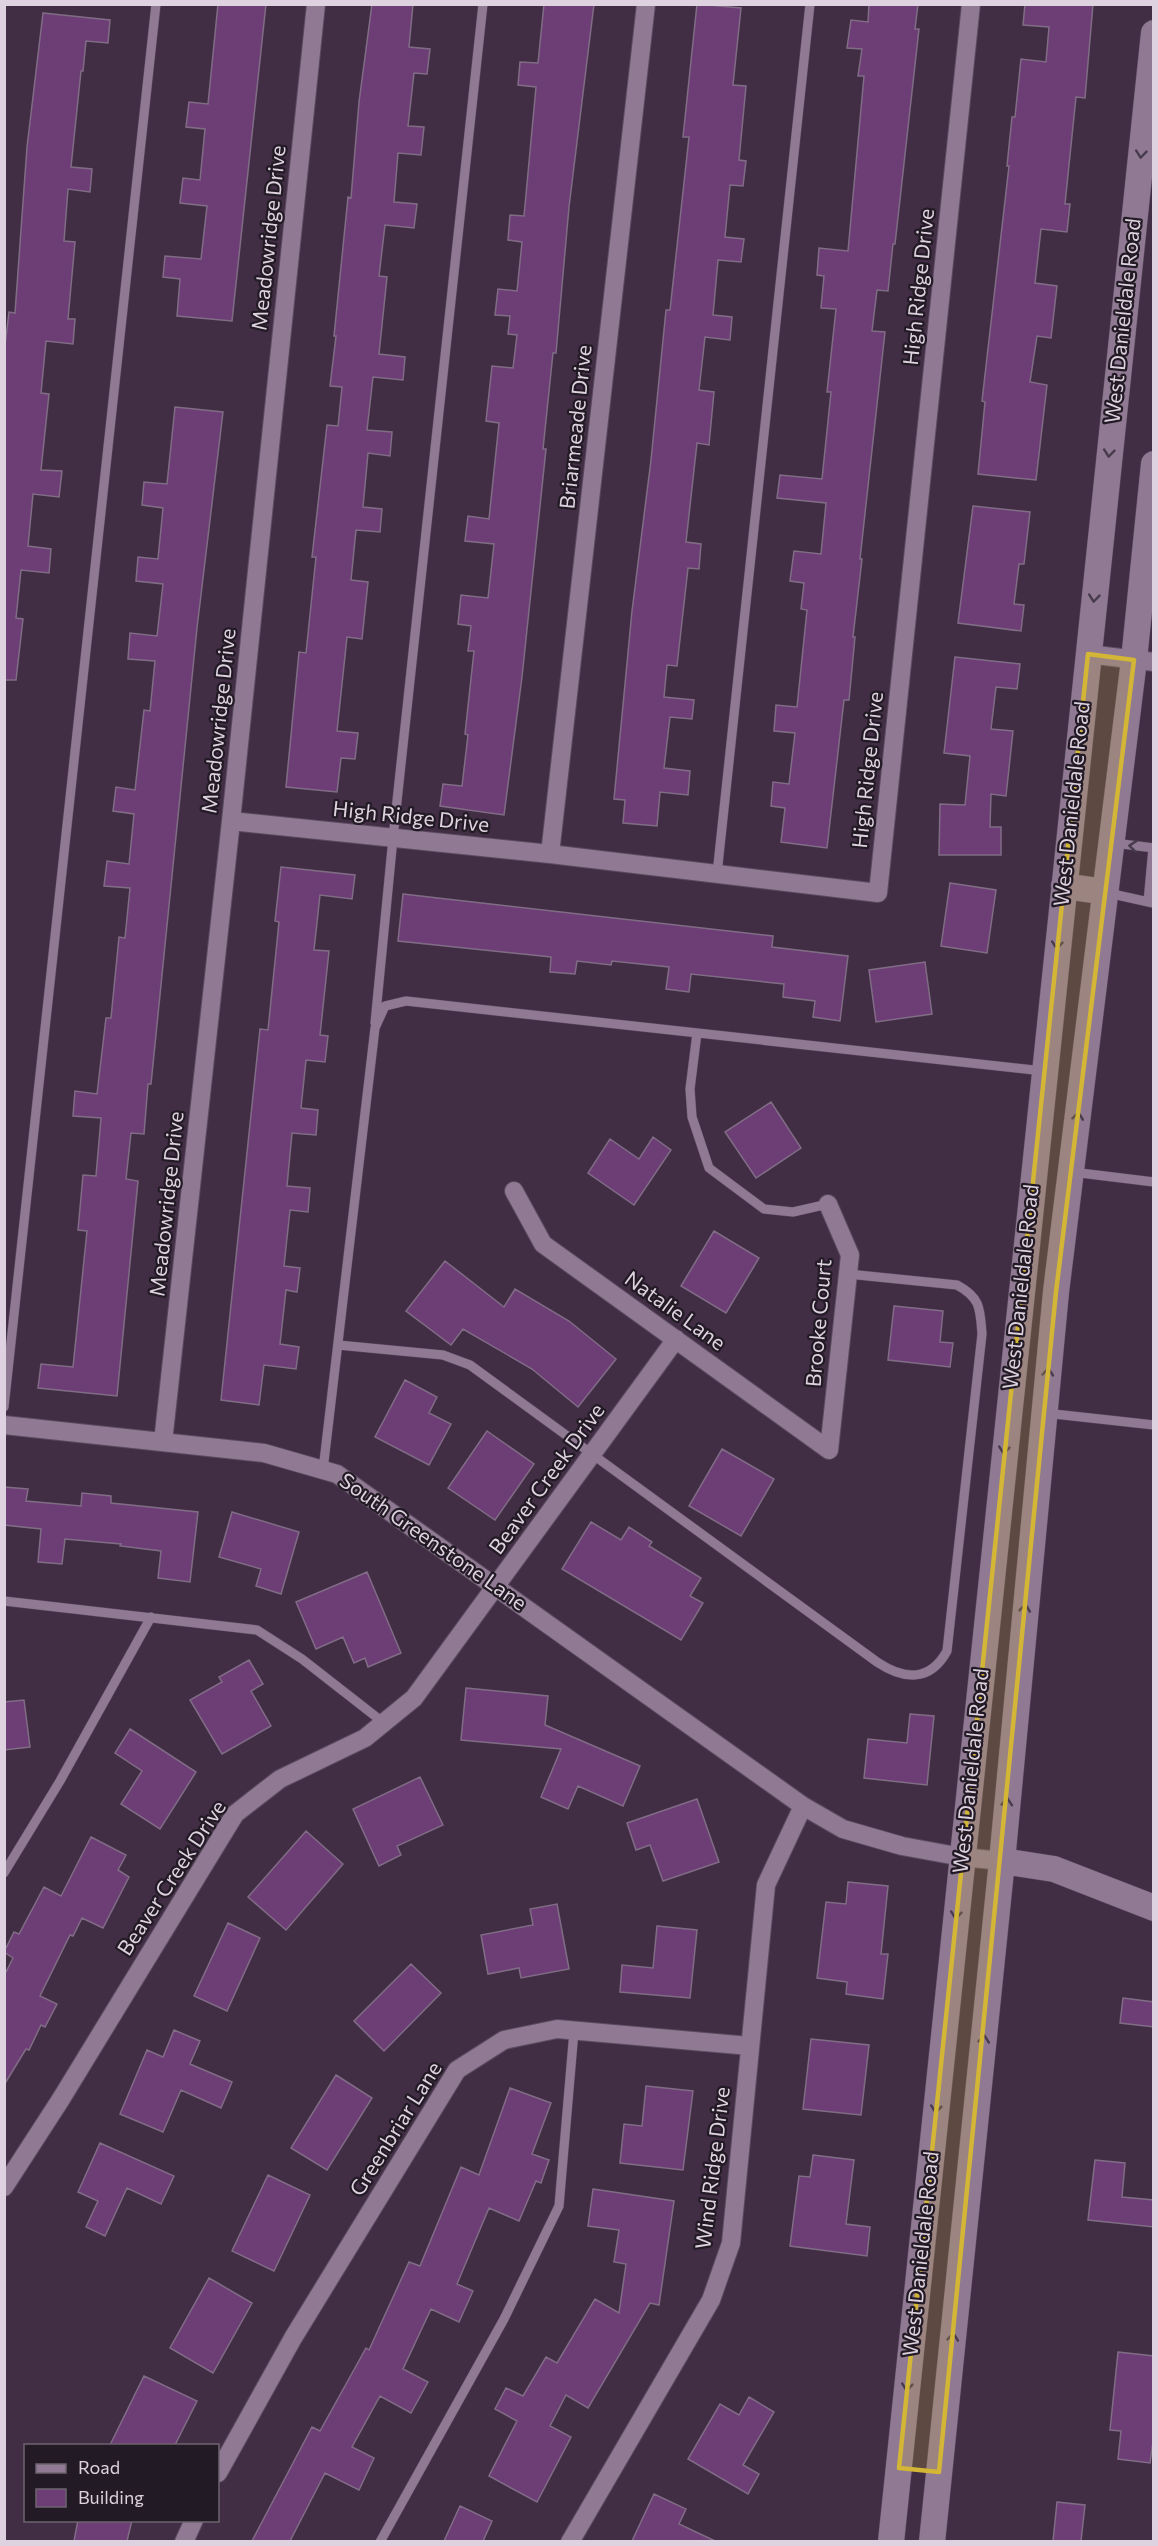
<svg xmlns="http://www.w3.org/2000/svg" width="1158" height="2546" font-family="Commissioner,sans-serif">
<rect width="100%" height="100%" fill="#412e45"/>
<path fill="#6c3e75" stroke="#816c86" stroke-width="1.5" d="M218,4H266L232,321L177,316L180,279L163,277L165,256L201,259L207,206L180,203L183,178L200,180L205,129L186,127L189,102L208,104Z
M372,4H413L409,47L430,49L427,74L414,73L408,126L424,127L421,155L398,153L394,202L417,204L414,228L385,225L379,276L387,277L379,354L405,357L403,380L373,377L367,430L392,432L390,456L368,453L363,507L382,509L380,532L356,530L351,580L368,582L362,639L347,637L337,731L358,733L355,759L341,758L337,792L286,787L299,652L306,653L316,557H312L327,425L338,426L342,387L330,386L336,336H334L348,197L351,198L359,102Z
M544,4H594L569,207L556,353H553L543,449H546L522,677L504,815L440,806L443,784L462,786L468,735L465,734L474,651H468L471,626L458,624L461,595L488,598L494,544L465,541L468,516L489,519L499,423L486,421L492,366L513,368L517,335L508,334L510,316L495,315L498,289L517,291L522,242L508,240L510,215L524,216L536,87L518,85L520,62L538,63Z
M697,4L741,8L733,85L746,86L739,160L746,161L743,186L730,185L725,237L744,239L741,262L718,260L713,315L732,317L730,340L705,337L699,390L714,392L709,445L697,443L686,542L701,544L699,569L688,568L677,666L667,665L664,697L694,700L692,719L670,717L664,768L690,771L688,795L660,792L657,826L623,823L625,800L614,799L632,611L651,460L666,310H670L689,137H683Z
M869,4H918L915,29H919L895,244H893L888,291L877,290L872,331L885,332L860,559H862L853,637H855L849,700H844L827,848L781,842L785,808L771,806L773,782L789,784L795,733L774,731L776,705L797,707L807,610L801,609L804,583L790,581L794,551L821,554L826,503L777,498L780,475L822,479L831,392H827L836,309L821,308L824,276L817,275L819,248L848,251L864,76H858L862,49L847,48L851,20L868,22Z
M1025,4H1093L1085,98L1076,97L1065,204H1070L1067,232L1041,229L1035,283L1057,286L1051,338L1037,336L1030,382L1047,385L1036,480L978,474L985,402L982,401L1009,166H1007L1012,117H1015L1021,59L1046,62L1049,27L1023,25Z
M43,13L110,20L108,43L86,41L83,71H81L71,167L92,169L90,192L68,189L64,241L75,242L68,319H75L73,344L46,341L41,393L49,394L41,470L62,471L59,497L33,494L28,546L51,549L49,573L21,570L16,618L23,619L16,680H4V354L9,312L15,313L27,147Z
M175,407L223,412L197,628L151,1084H148L144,1134L131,1133L126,1179L138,1181L117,1396L38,1388L41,1364L73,1367L87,1231L78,1230L83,1175L96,1176L101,1118L73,1116L75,1091L97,1094L106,1018H111L119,937L125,938L130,888L104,886L107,861L129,864L134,814L113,811L116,787L135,790L144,710L150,711L155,661L128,659L130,633L157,636L163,584L136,581L138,557L158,559L163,508L142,505L144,482L167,484Z
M973,506L1030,512L1024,564H1019L1014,604L1024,605L1021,631L958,623Z
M955,657L1020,664L1017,689L996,687L991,729L1013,731L1006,796L991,794L990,827H1001V855H939L940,804L965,805L970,756L944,753Z
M281,867L355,875L352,899L320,895L314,950L329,951L320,1035L328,1036L325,1062L306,1060L301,1108L318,1110L316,1135L292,1133L287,1186L310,1188L308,1212L290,1210L284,1266L300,1268L297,1292L286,1290L280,1344L299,1347L296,1369L264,1365L259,1405L221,1400L260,1029L268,1030L279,922L275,921Z
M950,883L996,890L987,953L941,946Z
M403,894L773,936L772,947L848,956L840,1021L813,1017L815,1001L783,997L784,984L691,974L689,992L666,989L669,967L612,961L611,965L577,961L575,974L550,972L551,957L398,941Z
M925,962L932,1014L876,1022L869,970Z
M771,1102L801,1148L756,1178L725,1132Z
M653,1137L671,1150L634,1205L588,1173L610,1139L639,1159Z
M714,1231L759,1258L726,1313L681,1286Z
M445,1261L504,1307L515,1289L569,1321L616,1359L578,1407L532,1369L463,1329L451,1345L406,1311Z
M894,1306L943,1311L940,1342L953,1343L950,1367L888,1360Z
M405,1380L437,1397L429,1413L451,1424L429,1465L375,1437Z
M487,1431L534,1464L495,1520L448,1488Z
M722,1449L774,1479L741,1536L689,1506Z
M4,1487L28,1489L26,1501L81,1506L82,1493L111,1496V1503L198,1512L190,1582L158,1578L161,1551L120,1546L121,1544L65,1539L62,1564L38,1562L41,1529L4,1525Z
M232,1512L299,1532L281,1594L256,1586L261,1569L219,1557Z
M591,1522L621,1540L629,1527L652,1542L649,1546L701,1578L690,1596L703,1603L681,1640L562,1569Z
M367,1572L401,1653L368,1667L365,1658L354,1663L343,1637L316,1649L296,1602Z
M249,1660L263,1684L251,1691L271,1726L222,1754L190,1700L222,1682L219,1677Z
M466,1688L548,1696L545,1725L640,1766L623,1806L578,1786L568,1809L541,1797L561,1749L461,1740Z
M24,1700L30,1747L4,1750V1702Z
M910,1714L934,1716L927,1785L864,1778L868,1739L907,1743Z
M130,1729L196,1772L160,1829L121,1804L142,1771L115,1753Z
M420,1777L443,1825L397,1846L401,1855L379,1866L353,1809Z
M697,1799L719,1862L663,1881L650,1845L636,1850L627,1823Z
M306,1831L343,1864L286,1930L248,1897Z
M91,1837L126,1855L118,1870L129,1877L103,1928L82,1918L73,1936L70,1935L40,1996L57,2004L45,2027L41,2025L29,2050L26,2049L4,2085V1976L13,1958L4,1952L14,1932L19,1934L44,1887L61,1896Z
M848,1882L888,1886L881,1954H888L883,1999L846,1994L847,1982L817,1978L826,1902L846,1904Z
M557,1904L569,1969L521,1978L519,1968L488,1974L481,1935L533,1925L530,1909Z
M228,1923L260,1938L227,2011L194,1996Z
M657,1926L697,1930L690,1998L620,1992L622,1965L653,1968Z
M411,1964L441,1993L384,2051L354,2021Z
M1123,1998L1154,2002V2027L1120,2023Z
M174,2030L200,2041L190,2064L232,2082L221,2108L181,2090L163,2132L120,2114L147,2050L163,2057Z
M811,2039L869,2045L861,2115L803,2109Z
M336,2075L372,2098L327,2170L291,2148Z
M646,2086L693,2091L683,2170L620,2163L624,2124L642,2126Z
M510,2088L551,2103L532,2154L549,2160L541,2183L536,2181L519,2221L489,2208L457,2284L473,2291L459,2322L431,2309L403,2369L428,2382L411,2413L380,2396L352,2447L374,2458L359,2490L325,2473L290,2541H252L312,2427L320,2431L366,2348L369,2350L409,2262L420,2266L461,2167L479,2175Z
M100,2143L174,2176L161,2204L127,2188L105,2236L86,2227L98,2201L78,2192Z
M813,2155L854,2160L846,2224L870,2227L867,2256L790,2246L799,2176L810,2177Z
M1095,2160L1125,2163L1122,2197L1154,2200V2227L1088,2220Z
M268,2175L310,2195L274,2271L232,2251Z
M593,2189L674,2201L659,2305L650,2303L588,2408L566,2395L550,2426L571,2437L537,2502L489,2476L517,2421L495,2409L506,2388L523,2396L546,2357L557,2363L595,2299L619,2313L626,2264L614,2262L619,2230L588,2226Z
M209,2278L252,2303L213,2373L170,2348Z
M1118,2352L1154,2356V2434L1150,2463L1118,2459L1121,2431L1110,2430Z
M144,2376L197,2401L175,2445H110Z
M749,2397L774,2412L743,2465L759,2474L748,2494L688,2459L720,2404L739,2415Z
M654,2494L686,2509L679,2524L715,2541H632Z
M1057,2502L1085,2505L1081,2541H1053Z
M460,2506L492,2521L483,2541H444Z
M78,2520H132L127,2541H74Z"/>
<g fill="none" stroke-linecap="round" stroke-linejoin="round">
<g stroke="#5a4b5e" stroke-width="10">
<path id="lane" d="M1114,843L1154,848
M717,874L810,4
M1108,893L1153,903
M1148,902L1153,848
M375,1023L393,838L483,4
M697,1033L690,1089L692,1117L709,1168L764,1209L793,1212L828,1204
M1072,1172L1154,1182
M338,1345L443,1355L470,1365L877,1662C904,1680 930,1682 947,1651L982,1334C980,1309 981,1298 957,1285L848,1274
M4,1407L156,4
M1045,1413L1154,1425
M323,1470L375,1028L385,1006L406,1001L1043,1071
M4,1601L257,1630L302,1659L384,1723
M4,1873L60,1781L151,1617
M380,2542L504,2319L559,2206L574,2031"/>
</g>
<g stroke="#5a4b5e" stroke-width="20">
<path id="street" d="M1088,654L1154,662
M231,821L550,854L878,893L971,4
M550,854L646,4
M514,1191L543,1244L829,1450L850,1255L828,1204
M4,1425L264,1453L337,1474L803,1806L843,1829L902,1846L962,1857L1002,1861
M163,1442L231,821L316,4
M4,2187L61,2099L235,1814L280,1779L365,1738L414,1698L676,1339
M218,2473L293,2338L457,2070L504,2040L557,2029L750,2046
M184,2542L194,2520
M570,2542L711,2300L731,2243L766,1885L803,1806"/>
</g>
<g stroke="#5a4b5e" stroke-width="27">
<path id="secondary" d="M1064,886L1106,892
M1002,1861L1054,1869L1154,1908
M891,2542L1154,33
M932,2542L1002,1861L1056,1292L1134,660L1154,464"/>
</g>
<use href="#lane" stroke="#8f7993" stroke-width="9"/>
<use href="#street" stroke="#8f7993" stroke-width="18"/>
<use href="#secondary" stroke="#8f7993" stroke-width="26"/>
</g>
<defs><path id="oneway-chevron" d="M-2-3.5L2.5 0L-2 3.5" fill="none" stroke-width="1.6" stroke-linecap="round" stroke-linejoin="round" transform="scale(1.5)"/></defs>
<g stroke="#483b4b">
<use href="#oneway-chevron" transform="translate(1141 154) rotate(96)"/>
<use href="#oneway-chevron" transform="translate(1109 453) rotate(96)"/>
<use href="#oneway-chevron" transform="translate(1094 598) rotate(96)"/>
<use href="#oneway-chevron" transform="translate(1133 846) rotate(-174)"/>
<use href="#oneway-chevron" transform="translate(1057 945) rotate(96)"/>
<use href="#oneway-chevron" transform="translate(1078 1116) rotate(-83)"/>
<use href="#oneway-chevron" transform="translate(1048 1372) rotate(-85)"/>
<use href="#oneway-chevron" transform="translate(1004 1450) rotate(96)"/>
<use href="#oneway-chevron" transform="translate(1025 1608) rotate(-84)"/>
<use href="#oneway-chevron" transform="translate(1007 1802) rotate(-86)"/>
<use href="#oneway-chevron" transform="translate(956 1915) rotate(96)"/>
<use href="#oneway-chevron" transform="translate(984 2039) rotate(-84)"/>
<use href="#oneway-chevron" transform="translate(936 2109) rotate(96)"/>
<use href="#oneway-chevron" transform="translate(953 2337) rotate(-84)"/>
<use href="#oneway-chevron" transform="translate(907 2387) rotate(96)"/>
</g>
<path fill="#d3b635" fill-opacity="0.2" stroke="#d3b635" stroke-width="4.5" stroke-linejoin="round" d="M1088,654L1134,660L1056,1292L939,2472L899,2468Z"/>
<g text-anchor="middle" stroke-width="4.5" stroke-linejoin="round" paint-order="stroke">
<g font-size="21" fill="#ded2e0" stroke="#221a24">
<text transform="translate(269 238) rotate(-84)" y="7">Meadowridge Drive</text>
<text transform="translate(919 287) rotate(-84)" y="7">High Ridge Drive</text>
<text transform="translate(1123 321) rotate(-84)" y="7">West Danieldale Road</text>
<text transform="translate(576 427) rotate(-84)" y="7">Briarmeade Drive</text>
<text transform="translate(219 721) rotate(-84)" y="7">Meadowridge Drive</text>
<text transform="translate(868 770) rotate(-84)" y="7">High Ridge Drive</text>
<text transform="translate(1072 804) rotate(-84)" y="7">West Danieldale Road</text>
<text transform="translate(411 817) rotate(6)" y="7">High Ridge Drive</text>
<text transform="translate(167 1204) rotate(-84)" y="7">Meadowridge Drive</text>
<text transform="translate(1021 1287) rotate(-84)" y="7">West Danieldale Road</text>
<text transform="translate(675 1311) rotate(36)" y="7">Natalie Lane</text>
<text transform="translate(819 1323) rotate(-85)" y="7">Brooke Court</text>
<text transform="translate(547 1479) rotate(-54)" y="7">Beaver Creek Drive</text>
<text transform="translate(433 1542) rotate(35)" y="7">South Greenstone Lane</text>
<text transform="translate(971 1771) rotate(-84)" y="7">West Danieldale Road</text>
<text transform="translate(172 1878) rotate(-57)" y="7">Beaver Creek Drive</text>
<text transform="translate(396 2129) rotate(-58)" y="7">Greenbriar Lane</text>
<text transform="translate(713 2168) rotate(-83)" y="7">Wind Ridge Drive</text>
<text transform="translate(921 2254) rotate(-84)" y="7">West Danieldale Road</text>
</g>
</g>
<rect width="1158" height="2546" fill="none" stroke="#ded2e0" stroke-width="12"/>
<rect x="24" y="2444" width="195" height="78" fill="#221a24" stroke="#6d646f" stroke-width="1.5"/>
<rect x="36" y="2464" width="30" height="9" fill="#8f7993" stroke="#6d646f" stroke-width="1.5"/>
<text x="78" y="2474" font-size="18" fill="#ded2e0">Road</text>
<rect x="36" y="2489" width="30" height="18" fill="#6c3e75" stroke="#6d646f" stroke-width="1.5"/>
<text x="78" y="2504" font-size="18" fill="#ded2e0">Building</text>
</svg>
